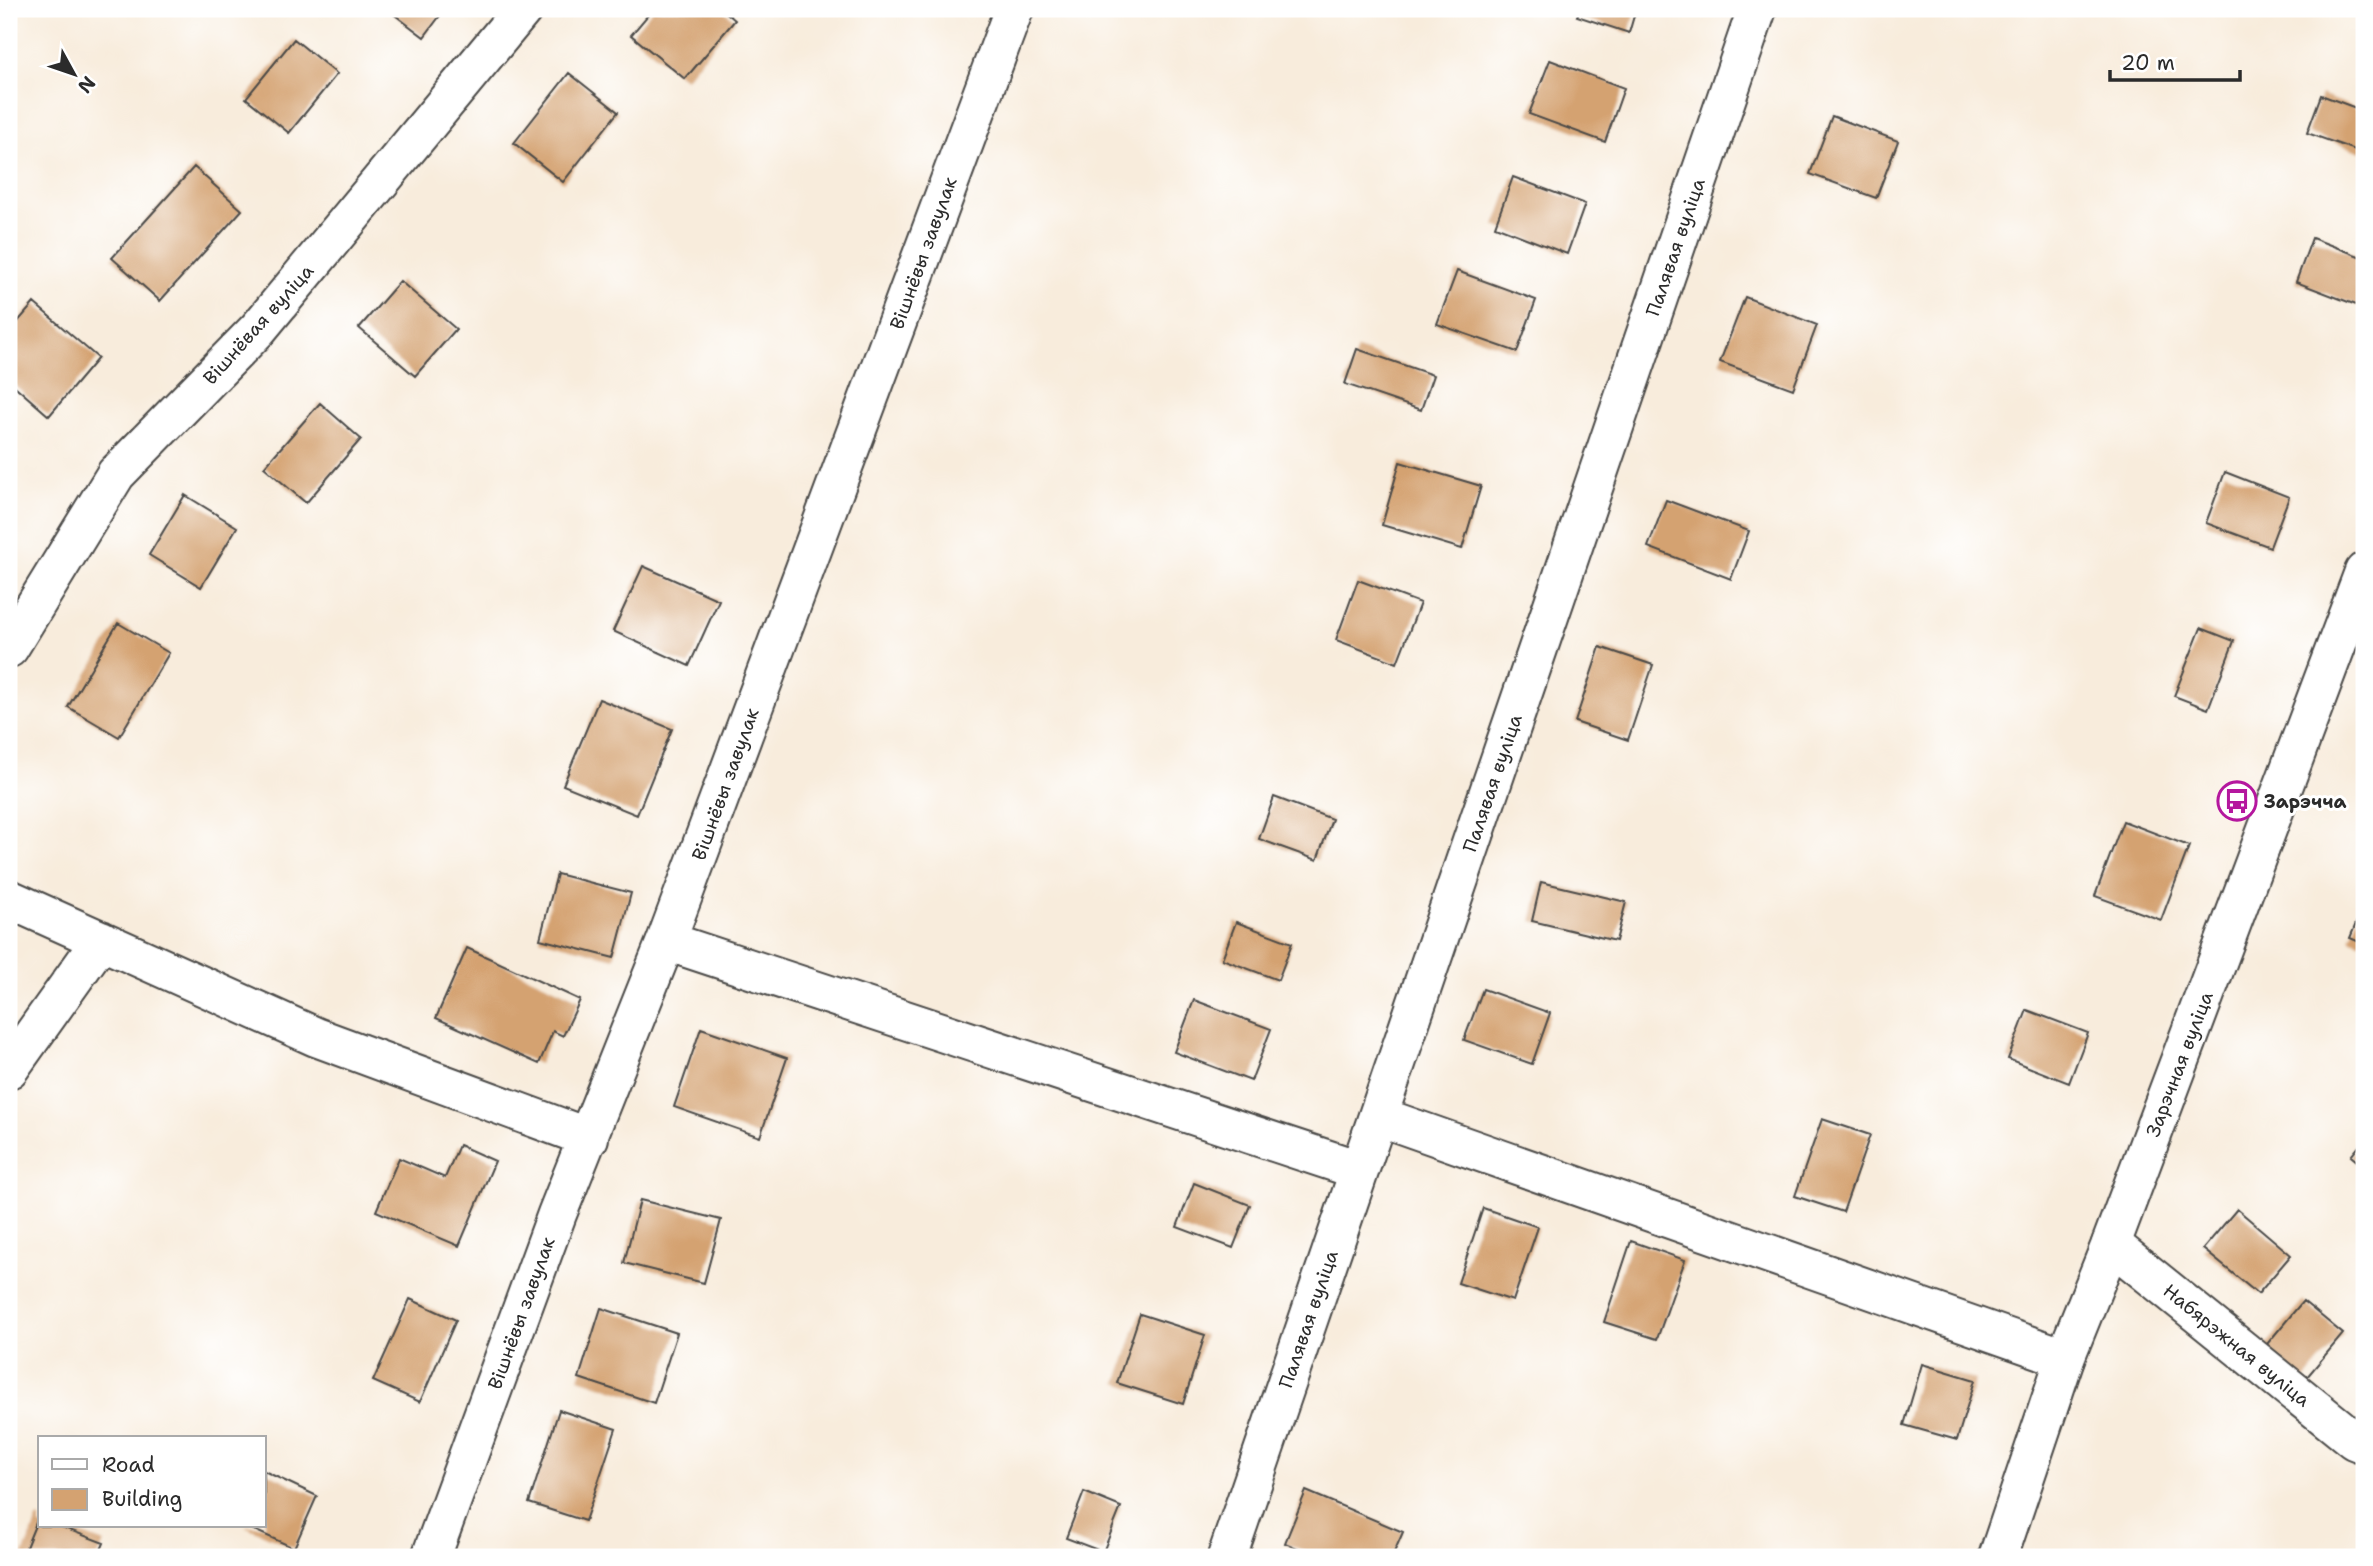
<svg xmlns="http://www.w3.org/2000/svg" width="2373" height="1566" font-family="'Shantell Sans',sans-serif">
<rect width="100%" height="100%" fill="#fff"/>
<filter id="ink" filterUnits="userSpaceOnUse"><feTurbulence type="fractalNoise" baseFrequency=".0143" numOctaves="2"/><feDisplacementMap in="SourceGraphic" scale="14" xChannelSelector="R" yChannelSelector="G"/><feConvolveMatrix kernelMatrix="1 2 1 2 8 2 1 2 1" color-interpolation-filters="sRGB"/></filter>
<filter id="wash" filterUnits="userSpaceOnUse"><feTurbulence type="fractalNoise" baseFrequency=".00686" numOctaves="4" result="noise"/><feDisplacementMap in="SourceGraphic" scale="28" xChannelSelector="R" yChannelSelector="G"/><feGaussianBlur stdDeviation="1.57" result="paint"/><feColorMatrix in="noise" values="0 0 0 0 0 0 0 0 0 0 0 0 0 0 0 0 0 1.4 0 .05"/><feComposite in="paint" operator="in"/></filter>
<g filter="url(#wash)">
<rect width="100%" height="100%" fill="#f8ecdc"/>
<g id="blocks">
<path fill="#d4a271" d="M387,9H445L424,37Z
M653,9H722L735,20L685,79L631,35Z
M1580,9H1636L1629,33L1577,16Z
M294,39L337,74L289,133L246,98Z
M1550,60L1624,88L1605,142L1529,114Z
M569,73L618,112L563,182L514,143Z
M2321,95L2364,111V153L2307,133Z
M1832,116L1898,141L1876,198L1810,174Z
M194,167L242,210L160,301L112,258Z
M1513,177L1585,204L1567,254L1495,226Z
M2312,238L2364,258V308L2296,282Z
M1457,271L1536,300L1517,352L1437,324Z
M400,281L456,329L415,376L359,328Z
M1745,297L1817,325L1793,389L1720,362Z
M34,303L98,358L49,416L9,381V332Z
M1357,349L1433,375L1421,410L1345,384Z
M320,403L361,439L306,503L264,467Z
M1400,462L1481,486L1462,549L1382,525Z
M2225,472L2289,497L2270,547L2206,523Z
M185,495L237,527L201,587L149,555Z
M1666,500L1749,531L1731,579L1648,547Z
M643,566L719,600L689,666L613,631Z
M1358,580L1420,603L1397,663L1336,640Z
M118,623L169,653L119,737L68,707Z
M2201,628L2234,641L2208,709L2174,696Z
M1600,647L1653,665L1628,740L1575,722Z
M599,699L672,729L637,815L563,785Z
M1274,797L1332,819L1317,860L1259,839Z
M2123,821L2189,846L2161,920L2095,896Z
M557,874L631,893L614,958L540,939Z
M1541,882L1626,902L1616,941L1532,921Z
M2364,904V944L2350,938Z
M1236,922L1292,943L1278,980L1222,959Z
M467,948L580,1000L563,1036L553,1031L539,1064L436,1018Z
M1483,989L1550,1013L1532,1064L1464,1040Z
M1194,1000L1271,1029L1251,1081L1174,1052Z
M2027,1010L2088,1033L2069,1083L2008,1059Z
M701,1028L787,1058L760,1137L674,1107Z
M1822,1119L1870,1135L1843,1212L1795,1196Z
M2364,1140V1167L2351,1156Z
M459,1145L495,1161L459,1246L376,1211L399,1158L445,1178Z
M1194,1183L1250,1205L1233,1248L1177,1227Z
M640,1200L721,1220L704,1283L624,1263Z
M1483,1208L1538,1227L1513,1301L1458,1283Z
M2237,1209L2291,1255L2258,1294L2203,1249Z
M1631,1241L1685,1260L1657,1339L1604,1322Z
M410,1299L456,1320L420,1402L373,1381Z
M2303,1301L2343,1334L2296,1390L2257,1356Z
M601,1308L677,1333L654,1403L579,1378Z
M1140,1314L1205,1335L1183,1404L1117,1383Z
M1922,1364L1975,1380L1957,1440L1904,1425Z
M559,1410L616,1429L585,1521L529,1503Z
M264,1471L317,1496L294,1548L245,1526H264Z
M1306,1491L1403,1532L1392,1557H1318L1285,1543Z
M1084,1492L1121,1507L1103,1552L1066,1538Z
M38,1518L40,1519V1526H59L104,1543L98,1557H22Z"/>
</g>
</g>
<g filter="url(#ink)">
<use href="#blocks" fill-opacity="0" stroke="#4a4846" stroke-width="2"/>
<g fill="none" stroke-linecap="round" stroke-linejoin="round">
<g stroke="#4a4846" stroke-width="42">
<path id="minor" d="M9,648L116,474L258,329L523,9
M9,899L316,1037L589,1138
M666,941L1359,1170
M9,1069L101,940
M1378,1116L2065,1358
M2111,1244L2354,1440L2364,1444
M431,1557L557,1214L666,941L1014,9
M1227,1557L1757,9"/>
</g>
<g stroke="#4a4846" stroke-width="42">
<path id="major" d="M1998,1557L2065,1358L2111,1244L2364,572"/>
</g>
<use href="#minor" stroke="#fff" stroke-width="38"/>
<use href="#major" stroke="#fff" stroke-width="38"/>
</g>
</g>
<defs>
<g id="bus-ring" transform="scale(2.0125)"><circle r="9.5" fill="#fff" stroke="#b5179e" stroke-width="1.5"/><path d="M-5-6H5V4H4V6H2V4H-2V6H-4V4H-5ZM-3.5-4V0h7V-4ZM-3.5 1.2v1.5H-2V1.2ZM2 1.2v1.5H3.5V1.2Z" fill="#b5179e"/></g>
</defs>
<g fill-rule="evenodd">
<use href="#bus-ring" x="2237" y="801"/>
</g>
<g text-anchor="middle" stroke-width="6" stroke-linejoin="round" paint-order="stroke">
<g font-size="19" fill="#2b2b2b" stroke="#fff">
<text transform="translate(1675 247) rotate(-71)" y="7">Палявая вуліца</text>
<text transform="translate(923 253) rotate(-70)" y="7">Вішнёвы завулак</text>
<text transform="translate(258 324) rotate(-48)" y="7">Вішнёвая вуліца</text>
<text transform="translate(1492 783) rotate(-71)" y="7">Палявая вуліца</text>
<text transform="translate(725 784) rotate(-70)" y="7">Вішнёвы завулак</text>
<text transform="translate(2179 1064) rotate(-69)" y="7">Зарэчная вуліца</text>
<text transform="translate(521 1313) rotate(-70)" y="7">Вішнёвы завулак</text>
<text transform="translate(1308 1319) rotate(-71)" y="7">Палявая вуліца</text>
<text transform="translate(2237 1345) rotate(39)" y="7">Набярэжная вуліца</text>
</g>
<g font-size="19" font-weight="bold" fill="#2b2b2b" stroke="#fff" text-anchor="start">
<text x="2264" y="808">Зарэчча</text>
</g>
</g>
<rect width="2373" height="1566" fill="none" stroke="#fff" stroke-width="35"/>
<rect x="38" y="1436" width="228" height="91" fill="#ffffff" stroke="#aaaaaa" stroke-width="2"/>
<rect x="52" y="1459" width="35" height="10" fill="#ffffff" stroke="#aaaaaa" stroke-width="2"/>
<text x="102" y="1472" font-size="21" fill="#2b2b2b">Road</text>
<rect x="52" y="1489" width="35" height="21" fill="#d4a271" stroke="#aaaaaa" stroke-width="2"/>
<text x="102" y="1506" font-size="21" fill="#2b2b2b">Building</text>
<g transform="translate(74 74) rotate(130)" stroke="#ffffff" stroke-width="5" paint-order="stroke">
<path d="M0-5L12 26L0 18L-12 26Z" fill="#2b2b2b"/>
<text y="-10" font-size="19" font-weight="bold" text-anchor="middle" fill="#2b2b2b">N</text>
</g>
<path d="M2110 70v10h130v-10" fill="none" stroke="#2b2b2b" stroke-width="3.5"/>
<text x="2121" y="70" font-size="21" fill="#2b2b2b" stroke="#ffffff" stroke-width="5" paint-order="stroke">20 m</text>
</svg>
